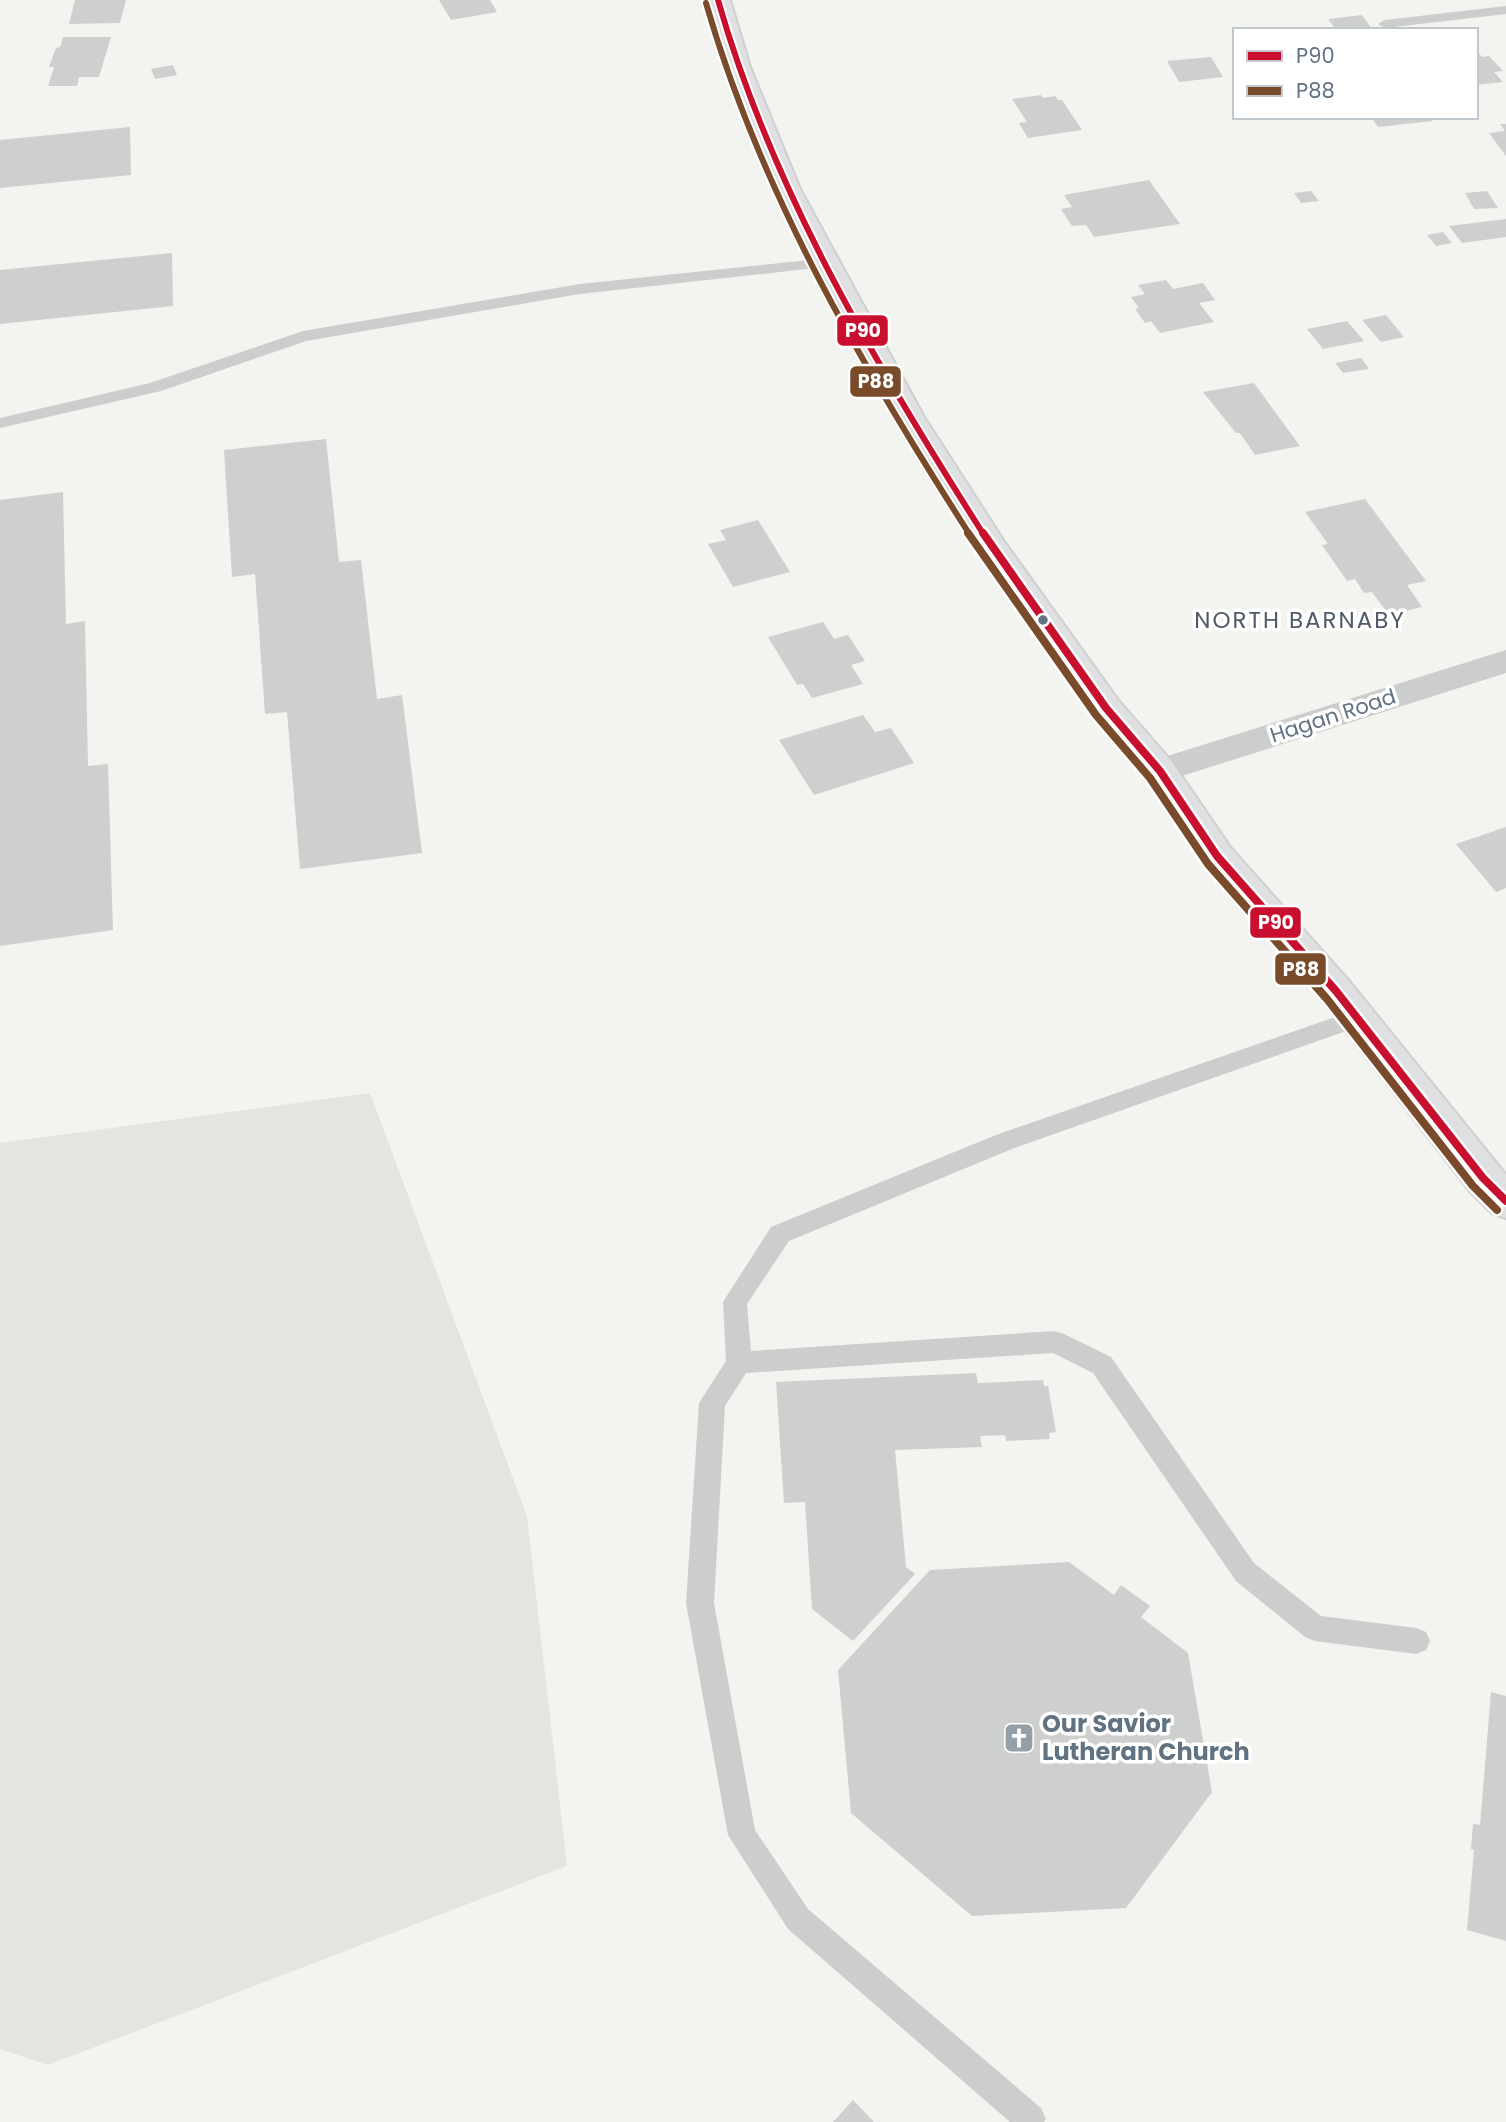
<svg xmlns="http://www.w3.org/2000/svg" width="1506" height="2122" font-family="Poppins,sans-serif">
<rect width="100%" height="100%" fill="#f3f3f0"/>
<path fill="#e2e6de" d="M370,1093L527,1516L567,1866L48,2065L0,2049V1143Z"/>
<path fill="#cecfcf" d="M75,0H126L120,23L69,24Z
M439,0H490L497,12L451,20Z
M1362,15L1373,30H1336L1328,19Z
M63,37H111L99,77H79L77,86H48L54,67H49L56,48L60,47Z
M1476,50L1482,57L1489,56L1503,71L1494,72L1503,82L1476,85Z
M1211,57L1223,77L1179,82L1167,61Z
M173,65L177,75L155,79L151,69Z
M1041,95L1043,98L1055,96L1058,100H1062L1082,130L1028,138L1019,123L1027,122L1012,99Z
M1371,117H1430L1433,121L1378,127Z
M1500,124H1506V156L1489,133L1505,131Z
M130,127L131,175L0,188V140Z
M1149,180L1180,224L1094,237L1086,225L1072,226L1061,209L1072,207L1064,195Z
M1311,191L1319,201L1301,203L1294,193Z
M1487,191L1498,208L1474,209L1465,193Z
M1506,219V237L1462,243L1449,226Z
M1443,232L1452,243L1436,246L1427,235Z
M172,253L173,306L0,324V270Z
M1166,280L1173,289L1203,283L1215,300L1199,303L1214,322L1160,333L1151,321L1145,323L1135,309L1139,308L1131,297L1145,294L1138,285Z
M1386,315L1404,337L1381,342L1362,320Z
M1347,321L1364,341L1323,349L1307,329Z
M1361,358L1369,369L1343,373L1335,363Z
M1254,383L1300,446L1255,455L1240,433H1236L1203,392Z
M326,439L339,562L361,560L377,699L402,695L422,853L300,869L287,712L265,714L255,574L232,577L224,450Z
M63,492L66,624L85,621L88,766L108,764L113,930L0,946V500Z
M1365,499L1426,581L1407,585L1422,607L1389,615L1372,592L1364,593L1355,579L1347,581L1322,545L1328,544L1305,512Z
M758,520L790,572L733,587L708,544L726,540L720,530Z
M823,622L834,639L848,635L865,661L851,665L863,684L812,698L803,684L797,685L768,637Z
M863,715L875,732L891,728L914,763L814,795L779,740Z
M1506,827V888L1496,892L1456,844Z
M976,1373L978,1383L1043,1380L1044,1386H1048L1056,1432L1049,1433L1050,1439L1006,1441L1005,1435L980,1436L982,1447L895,1450L906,1567L915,1574L853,1641L812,1609L805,1502L784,1503L776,1382Z
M1069,1562L1114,1595L1121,1585L1150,1606L1141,1617L1188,1653L1212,1792L1126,1908L972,1916L851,1813L838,1670L930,1570Z
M1491,1692L1506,1696V1941L1467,1930L1474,1850L1471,1849L1473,1824L1480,1825Z
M853,2100L874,2122H833Z"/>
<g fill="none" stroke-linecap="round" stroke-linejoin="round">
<g stroke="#cfd0cf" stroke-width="4">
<path id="primary" d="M706,0H730L750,67L800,189L924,417L1005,543L1118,700L1172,762L1230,847L1349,981L1506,1175V1218L1492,1213L1469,1190L1323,1001L1204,865L1148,780L1094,716L983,557L894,417L774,189L724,67Z"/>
</g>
<path fill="#cccdcd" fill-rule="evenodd" d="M1506,6V14L1385,28L1378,24L1385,20Z
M828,258L836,263L834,266L580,294L306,341L161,391L0,428V418L150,383L303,331L580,284Z
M1358,1009L1366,1012L1369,1018L1366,1024L1012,1149L789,1241L747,1304L751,1351L1055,1331L1064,1334L1111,1357L1254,1563L1321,1616L1416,1628L1426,1632L1430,1641L1426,1650L1416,1654L1315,1641L1305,1637L1236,1581L1093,1373L1053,1353L746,1373L725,1406L714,1603L755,1830L808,1909L1041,2108L1046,2119L1044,2122H1010L788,1929L728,1835L686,1603L699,1403L726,1361L723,1302L771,1227L996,1135Z"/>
<path fill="#cccdcd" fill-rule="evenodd" d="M1506,650V673L1160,783L1148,780L1143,771L1148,762Z"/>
<use href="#primary" fill="#dfe0e1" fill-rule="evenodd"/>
<g stroke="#fff" stroke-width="10">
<path id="bus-1-far1" d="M718,0C772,190 878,369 984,535"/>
</g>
<g stroke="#fff" stroke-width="13">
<path id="bus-1" d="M983,533L1106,708L1160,771L1217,856L1336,991L1483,1178L1506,1201"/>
</g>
<g stroke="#fff" stroke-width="10">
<path id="bus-2-far1" d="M706,3C761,194 863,368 970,535"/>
</g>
<g stroke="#fff" stroke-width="13">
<path id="bus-2" d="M968,533L1096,715L1150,778L1208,864L1327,999L1473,1186L1497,1210"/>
</g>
<use href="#bus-1-far1" stroke="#c8102e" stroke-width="6"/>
<use href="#bus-1" stroke="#c8102e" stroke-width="8"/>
<use href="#bus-2-far1" stroke="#7a4b2a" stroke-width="6"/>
<use href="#bus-2" stroke="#7a4b2a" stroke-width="8"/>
</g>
<defs>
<g id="church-square" transform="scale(1.575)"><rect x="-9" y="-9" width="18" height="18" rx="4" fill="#949fa8" stroke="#fff"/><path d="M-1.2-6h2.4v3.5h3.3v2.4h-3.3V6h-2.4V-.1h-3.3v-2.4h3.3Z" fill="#fff"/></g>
</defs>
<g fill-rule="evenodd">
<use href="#church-square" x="1019" y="1738"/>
</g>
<circle fill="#617282" stroke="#fff" stroke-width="2.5" cx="1043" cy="620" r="6"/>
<g text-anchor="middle" stroke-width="7" stroke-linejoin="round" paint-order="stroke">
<g font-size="21" fill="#617282" stroke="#fff">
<text transform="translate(1333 716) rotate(-18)" y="7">Hagan Road</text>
</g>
<g font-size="23" letter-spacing="2" fill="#4f5b67" stroke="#fff">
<text x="1300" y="628">NORTH BARNABY</text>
</g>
<g font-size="24" font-weight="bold" fill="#617282" stroke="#fff" text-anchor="start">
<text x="1042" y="1732">Our Savior<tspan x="1042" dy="28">Lutheran Church</tspan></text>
</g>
</g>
<g stroke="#fff" stroke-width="2.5">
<rect x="836" y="314" width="53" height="33" rx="7" fill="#c8102e"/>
<rect x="849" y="365" width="53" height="33" rx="7" fill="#7a4b2a"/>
<rect x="1249" y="906" width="53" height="33" rx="7" fill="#c8102e"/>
<rect x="1274" y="952" width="53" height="34" rx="7" fill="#7a4b2a"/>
</g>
<g font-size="19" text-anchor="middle" font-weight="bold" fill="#fff">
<text x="863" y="337">P90</text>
<text x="876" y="388">P88</text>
<text x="1276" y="929">P90</text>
<text x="1301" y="976">P88</text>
</g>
<rect x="1233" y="28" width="245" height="91" fill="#ffffff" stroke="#c0c7cd" stroke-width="2"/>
<rect x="1247" y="51" width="35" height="10" fill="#c8102e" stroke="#c0c7cd" stroke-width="2"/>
<text x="1296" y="63" font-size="21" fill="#617282">P90</text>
<rect x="1247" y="86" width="35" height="10" fill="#7a4b2a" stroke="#c0c7cd" stroke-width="2"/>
<text x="1296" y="98" font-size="21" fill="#617282">P88</text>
</svg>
